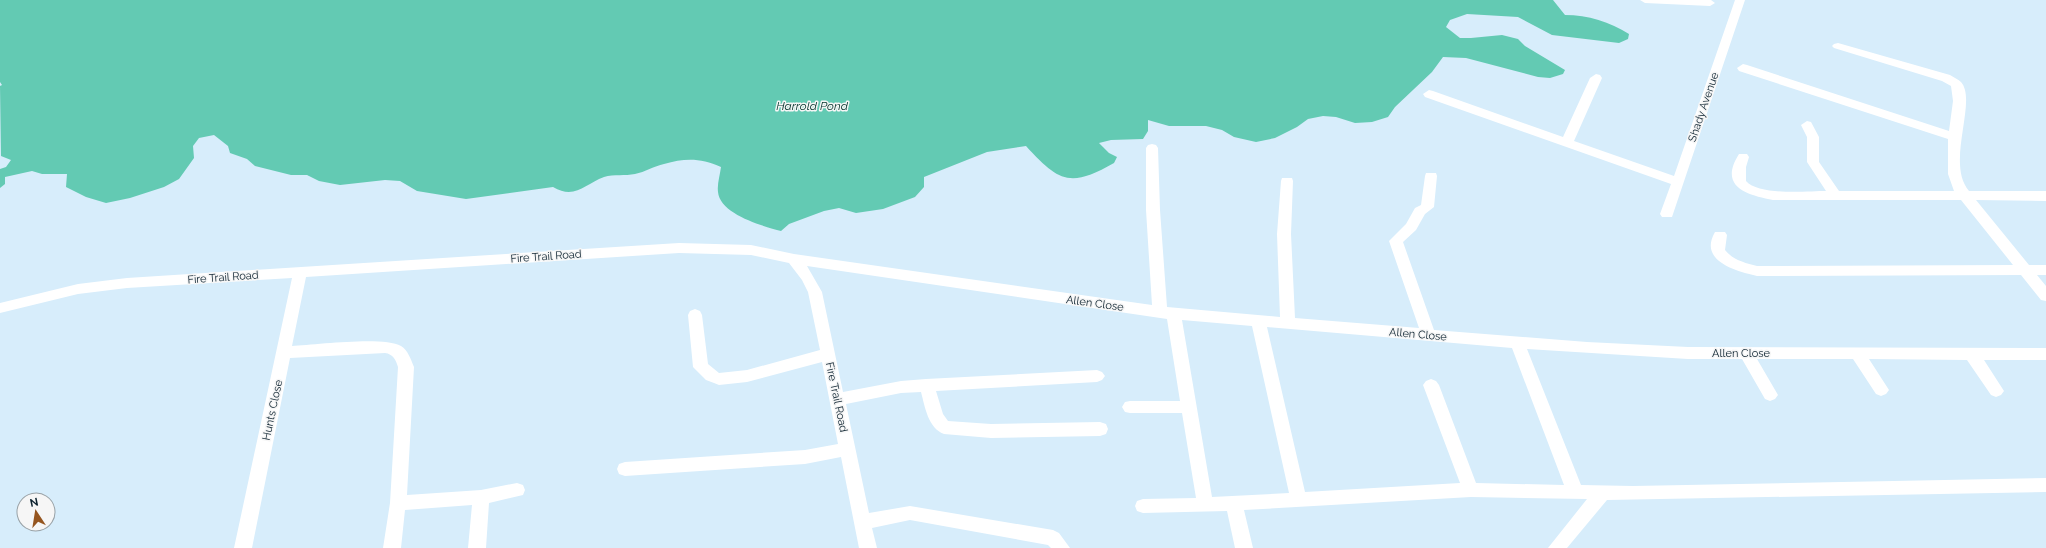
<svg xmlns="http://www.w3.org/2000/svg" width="2046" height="548" font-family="Raleway,sans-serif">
<rect width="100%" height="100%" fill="#d7edfb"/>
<path fill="#63cab3" d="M0,0H1553L1565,15C1588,15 1610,22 1629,34L1628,39L1619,43L1552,35L1518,17L1467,14L1450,20L1446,27L1460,38H1471L1502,35L1518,39L1525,46L1565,70L1563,74L1550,78L1538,77L1466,58L1443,57L1432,72L1395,107L1388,117L1372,122L1355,123L1336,117L1323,116L1308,119L1297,127L1275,138L1256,142L1234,137L1222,130L1206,126H1169L1148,120V131L1143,139L1111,140L1099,143L1109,153L1117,157L1114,163C1070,188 1059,182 1026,146L987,152L924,177V187L915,197L883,209L856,213L839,208L824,211L789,224L781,231C762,226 720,214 718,192C717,184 720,175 721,167C701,158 685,158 664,164C654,166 645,172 635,174C625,176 614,174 604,177C585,184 575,200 553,187L466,199L417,191L400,181L385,180L340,185L319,181L307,175H291L255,166L247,159L230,153L228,146L214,135L199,138L193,146L194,158L179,179L164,187L130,198L106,203L86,197L66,187L67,174H42L32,171L5,177V184L0,188V169L6,167L11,160L1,156L0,86L2,85L0,82Z"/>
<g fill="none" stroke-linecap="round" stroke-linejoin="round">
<path fill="#fff" fill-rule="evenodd" d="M1640,0H1711L1715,3L1710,6L1645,3Z
M1735,0H1745L1672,217H1662L1660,214L1671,184L1425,97L1423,94L1429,90L1433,91L1563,137L1590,78L1596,74L1600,75L1602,78L1574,141L1674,176Z
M1838,43L1950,75C1953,77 1958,79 1961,82C1978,101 1945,163 1969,191H2046V201L1976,200L2029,265H2046V275H2037L2046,286V301L2041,300L2021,275L1757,276C1736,271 1698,261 1715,232H1725L1727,235L1725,250C1733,260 1745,263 1757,266L2013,265L1961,200H1773C1747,195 1718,187 1739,154H1747L1749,157L1746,167V181C1759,196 1807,191 1826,191L1807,162V137L1801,125L1807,121L1811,122L1819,137V162L1839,191H1954L1948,174V139L1739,71L1737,68L1743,64L1747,65L1949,131L1953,101L1951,86L1942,81L1834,48L1832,46L1834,44Z
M1152,144L1156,145L1158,148L1160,210L1167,307L1280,317L1277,234L1281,181L1282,178H1292L1293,181L1291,234L1295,318L1419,328L1389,241L1406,224L1415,208L1421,205L1425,176L1426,173H1436L1437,176L1434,207L1425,214L1416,230L1403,242L1434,330L1587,342L1688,347L2046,348V360H1984L2004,391L2001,395L1996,397L1991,395L1967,360L1869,359L1889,390L1886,394L1881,396L1876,394L1853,359H1757L1778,395L1775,399L1770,401L1765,399L1742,359H1688L1527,349L1581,485L1633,486L2046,478V492L1607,500L1567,548H1548L1587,499L1471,497L1244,510L1253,548H1235L1227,511L1143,513L1137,511L1135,506L1137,501L1143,499L1196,498L1182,413H1130L1125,412L1122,407L1125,402L1130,401H1180L1167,319L807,266L822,292L843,392L901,381L926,379L1097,370L1102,372L1105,376L1102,380L1097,382L936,391L943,414L948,421L991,424L1100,422L1106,424L1108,429L1106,434L1100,436L991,438L944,434C928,428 925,407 921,392L901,393L846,404L869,513L910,506L1053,530L1059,533L1070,548H1051L1048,545L910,520L872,528L877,548H859L841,457L805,464L625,476L619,474L617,469L619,464L625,462L805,450L838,444L822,362L747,382L719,385L714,383L706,380L693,367L688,315L690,311L695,309L700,311L702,315L708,364L719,373L747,370L820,350L808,292L802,280L789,263L751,255L679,253L306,277L292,346C315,345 383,336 401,346C408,350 411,360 414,367L407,495L481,490L517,483L523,485L525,490L523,495L489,503L486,548H468L472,505L405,510L401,548H383L390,503L398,367C396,360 393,354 385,353L290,358L252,548H234L292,278L127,288L78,294L0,313V303L78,284L127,278L679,243L751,245L794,254L1152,305L1146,210V148L1148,145ZM1182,320L1252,326L1289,493L1212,497ZM1267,327L1512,348L1564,485L1476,483L1439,385L1436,381L1431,379L1426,381L1423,385L1460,483L1305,492Z"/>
</g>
<g text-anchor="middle" stroke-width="3" stroke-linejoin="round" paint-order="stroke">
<g font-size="11" fill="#0b212e" stroke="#f6f6f6">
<text transform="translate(1703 107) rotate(-71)" y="4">Shady Avenue</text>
<text transform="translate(546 256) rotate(-4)" y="4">Fire Trail Road</text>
<text transform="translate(223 277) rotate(-4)" y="4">Fire Trail Road</text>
<text transform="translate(1095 303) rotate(8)" y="4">Allen Close</text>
<text transform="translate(1418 334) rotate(5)" y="4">Allen Close</text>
<text x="1741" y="357">Allen Close</text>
<text transform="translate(837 397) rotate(78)" y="4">Fire Trail Road</text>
<text transform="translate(272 410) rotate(-78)" y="4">Hunts Close</text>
</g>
<g font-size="12" font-style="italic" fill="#003229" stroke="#f6f6f6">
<text x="812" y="110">Harrold Pond</text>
</g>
</g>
<g transform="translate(36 512) rotate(348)"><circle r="19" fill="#f6f6f6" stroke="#98a1a6"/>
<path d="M0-3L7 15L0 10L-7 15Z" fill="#95551f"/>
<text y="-6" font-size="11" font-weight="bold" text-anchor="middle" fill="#0b212e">N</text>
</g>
</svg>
